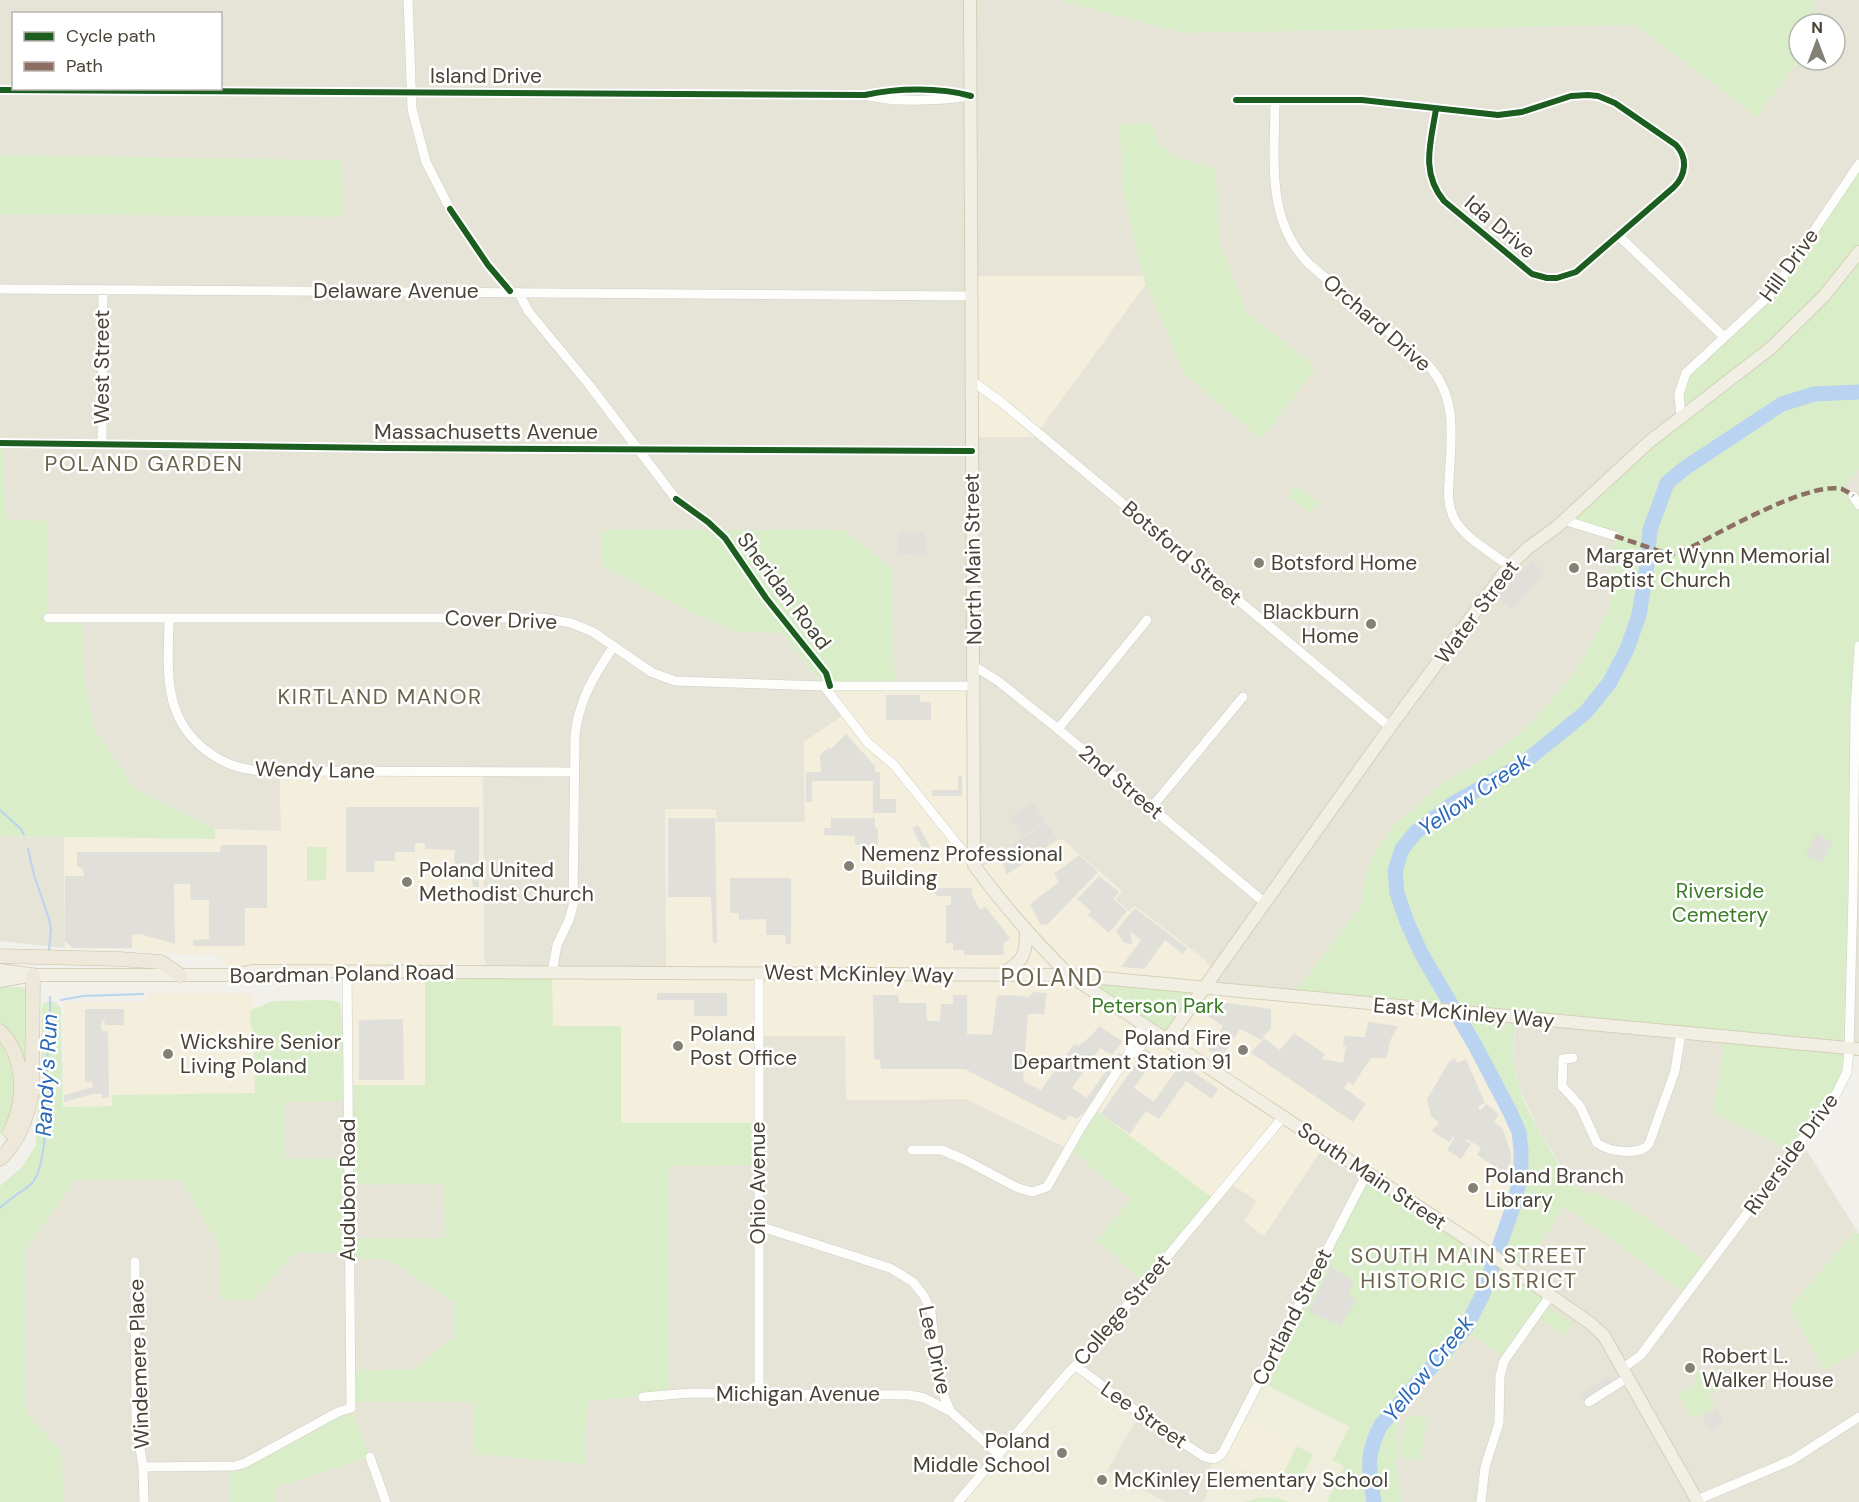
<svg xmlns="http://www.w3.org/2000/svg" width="1859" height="1502" font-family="'DM Sans',sans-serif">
<rect width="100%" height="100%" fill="#f1f0ea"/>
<path fill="#e6e3d7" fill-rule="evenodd" d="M0,0H1058L1182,33L1635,25L1756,117L1799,60H1835V24H1815L1814,0H1859V198L1681,417L1615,533L1610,608L1576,671L1530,724L1494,754L1444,782L1375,851L1366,872L1361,906L1291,997L1203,988L1134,906L1130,912L1115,899L1121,891L1099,872L978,870L895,686L891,568L845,530H601L739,632L782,633L845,714L804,742L805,822H716V809L665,810L667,973H488L484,957L280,772L281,831L215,829L135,789L95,730L85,686L82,618H48L5,520L4,444L0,443ZM14,14H220V88H14Z
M1859,469V505L1842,489Z
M1859,646V1049H1849Z
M0,836L64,837L65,948L0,941Z
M1516,1018L1725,1037L1801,1141L1859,1234V1502H1402L1396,1464L1399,1417L1413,1399L1454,1356L1486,1309L1519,1274L1565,1207L1688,1295L1624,1203L1573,1186L1538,1128L1520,1089L1513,1063Z
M758,1036H846V1100L966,1099L1069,1149L1131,1199L1098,1241L1145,1283L1228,1182L1257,1201L1325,1145L1367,1173L1209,1469L1217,1474L1203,1502H1166L1107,1471L962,1498L968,1502H276V1487L369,1457L229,1467L230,1502H63L62,1453L26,1412V1248L76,1180L180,1179L253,1300L295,1253H349V1259H386L453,1301V1337L415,1369L350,1371L351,1401L473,1402L584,1464L587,1401L668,1395L669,1166Z
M284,1101H348V1159H285Z
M444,1184L445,1238H349L348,1185Z"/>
<path fill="#f4eedd" d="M972,276H1143L1146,284L1038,432L1043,437H972Z
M824,686H974L978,870L1046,821L1055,841L1062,839L1122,891L1115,900L1129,912L1135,906L1204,959L1215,972L1203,988L1455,1013L1489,1071L1519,1132L1521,1150L1519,1186L1495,1258L1325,1145L1264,1236L1244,1221L1257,1201L1228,1182L1214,1199L1069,1149L966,1099L846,1100L845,1036H758V1123H621V1026H553L552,973H666L665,809H716V822H805L804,742L845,714Z
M280,771L483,772L484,957L488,973H425V1085H348L347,972L233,975L219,955L174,954L130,949L65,948L64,837L215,839V829L281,831Z
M147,993H253L255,1093L112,1095V1106L63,1107V1002H146Z
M1241,1417L1298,1445L1277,1486L1219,1457Z"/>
<path fill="#efeddc" d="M1292,1317L1381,1363L1353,1422L1332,1460L1344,1466L1327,1502H1203L1217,1474L1209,1470L1214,1459L1219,1457L1277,1486L1298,1445L1241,1417Z
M1076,1366L1140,1414L1107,1471L1166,1502H968L962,1498Z"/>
<path fill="#daedc9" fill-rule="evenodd" d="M1058,0H1814L1815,24H1799V60L1756,117L1635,25L1182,33Z
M1153,123L1156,140L1172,156L1216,168L1219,240L1247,313L1316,368L1261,439L1184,374L1143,276L1122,188L1120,124Z
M0,155L342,160L343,217L0,214Z
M1859,164V469L1842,489L1853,496L1859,505V800H1854L1847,1072L1794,1151L1713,1113L1725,1038L1516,1018C1515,1033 1512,1050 1514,1065C1520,1107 1551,1150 1573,1186L1624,1203L1710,1264L1688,1295L1565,1207L1519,1274L1550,1296L1545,1304L1573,1324L1564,1336L1536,1316L1505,1357L1470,1334L1454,1356L1413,1399L1399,1417L1396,1464L1402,1502H1327L1344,1466L1332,1460L1350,1427L1267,1385L1300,1321L1292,1317L1367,1173L1495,1257L1519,1186L1521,1150L1519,1132L1489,1071L1455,1013L1291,997L1361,906L1366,872L1375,851L1396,823L1444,782L1494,754L1530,724L1576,671L1610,608L1615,534L1564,520L1681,417L1684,378L1751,314Z
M0,443H4L5,519L47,521L48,618H82L85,686L95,730L135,789L215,829V839L0,836Z
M1295,485L1319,502L1310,513L1288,495Z
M601,530H845L891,568L895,686H824L782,633L739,632L694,614L601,565Z
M307,847H327L326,880L307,881Z
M425,972L552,973L553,1026H621V1123H758V1165L669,1166L668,1395L587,1401L585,1464L473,1454V1402H351L350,1371L415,1369L453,1337V1301L386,1259H349L348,1253H295L253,1300L220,1299L219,1246L181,1180H76L26,1248V1412L62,1453L63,1502H0V1186L23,1166L36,1145V1125L41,1077L42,1006L45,1002H55L61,1008L63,1107L112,1106V1095L255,1093L253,1036L250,1020L251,1010L273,1001L327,1000L340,1002L348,1085H425ZM348,1101V1159H285L284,1102ZM444,1184L445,1238H349V1185Z
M1069,975L1203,988L1167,1040Z
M0,987H22L27,990L29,1076L8,1032L0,1023Z
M0,1039C21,1072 20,1102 0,1136Z
M1093,1108L1214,1199L1145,1283L1097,1241L1131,1199L1069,1149Z
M1856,1230L1859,1234V1351L1825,1370L1789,1308Z
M1694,1366L1710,1379L1713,1375L1716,1377L1723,1369L1737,1381L1730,1391L1724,1386L1708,1394L1715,1407L1692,1419L1685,1406L1687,1405L1677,1397L1683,1390L1687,1392L1695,1382V1377L1689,1372Z
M351,1408L370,1457L276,1487V1502H230L229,1467Z
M1407,1415L1427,1418L1420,1461L1399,1457Z
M1297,1446L1313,1455L1298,1485L1286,1490L1277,1486Z
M1262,1497L1277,1498L1289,1502H1245Z"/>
<path fill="#e0dfda" d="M898,532H925V555L898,554Z
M1532,560L1545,573L1511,610L1497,597Z
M886,695H920V702H931V720H886Z
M846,734L875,766V772H880V799H896V813H873V781H812V802H806V772H821L820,755L829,747L831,749Z
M958,776H962V796H932V790H958Z
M1033,803L1057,840L1006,875L1005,868L999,859L995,857L1043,824L1022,836L1010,817Z
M346,807H479V887H473L472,880H453L455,850L425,849V843H415V852H395V861H375L374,872H346Z
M668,818H715L717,943H713L711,897H668Z
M831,818H875V828L878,829V845H855V836L824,835V828H831Z
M918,825L932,850L908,861L906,858L923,849L912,828Z
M1817,833L1833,843L1822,863L1805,855Z
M221,845H267V908H245V946H193V940L209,939V900H191L190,884H174L175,944L140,934L132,935V948H73L65,941V876H84L83,869L77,866V852H220Z
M1079,855L1098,872L1047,925L1040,924L1030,904L1059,882L1054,874Z
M1099,876L1119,892L1113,899L1127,911L1109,933L1088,915L1091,911L1077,899Z
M730,878H791V944H786L785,935H766V919L739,920V913H730Z
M930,888H972V895L980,910L986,907L1010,938L1003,944L1004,955H964V950H953V943H946V905H951V896H937Z
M1135,908L1187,948L1183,954L1165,940L1144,969L1121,967L1141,940L1130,931L1132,944L1124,943L1116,931Z
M1033,992L1047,993L1044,1014H1028L1023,1081L1041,1090L1074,1044L1079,1046L1092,1035L1099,1026L1122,1041L1112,1055L1100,1048L1072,1088L1087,1098L1119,1053L1124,1056L1086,1110L1077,1119L1069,1115L1065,1121L965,1069H881L880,1060L874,1059L873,995H898L899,1003H926L927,1021H940L941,1004H953V995H967V1034L992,1035L997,996L1007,995L1028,997Z
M657,993H727V1016H694V1000H657Z
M1206,1000L1271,1009V1028L1261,1040L1240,1029L1221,1059L1208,1050L1223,1026L1199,1010Z
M85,1009H124V1025H105L104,1019L101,1024L102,1031H108L109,1097L102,1098V1094H93L64,1102V1095L93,1087L92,1082H85Z
M403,1019L404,1080H359V1020Z
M1368,1022L1398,1026L1390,1041L1387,1056L1385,1058H1371L1353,1085L1348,1082L1344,1088L1366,1104L1353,1122L1251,1053L1264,1038L1280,1050L1294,1033L1325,1054L1322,1059L1343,1063L1346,1047L1343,1046L1344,1036L1365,1037Z
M1146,1049L1156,1056L1134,1088L1154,1102L1181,1063L1218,1089L1212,1099L1186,1081L1159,1119L1146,1111L1130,1134L1101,1114Z
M1454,1058L1458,1063L1466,1059L1485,1103L1478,1106L1479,1109L1481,1110L1486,1104L1499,1114L1494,1122L1503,1129L1511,1154V1162L1505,1173L1477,1155L1481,1148L1467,1139L1465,1141L1471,1144L1461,1159L1447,1150L1455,1137H1453L1449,1142L1432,1131L1439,1122L1431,1116L1427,1099L1449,1062Z
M1331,1266L1354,1282L1350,1289L1349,1296L1357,1300L1340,1326L1308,1311Z
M1609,1376L1617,1389L1592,1406L1587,1399L1583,1401L1579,1396Z
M1717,1410L1724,1423L1710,1431L1703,1417Z"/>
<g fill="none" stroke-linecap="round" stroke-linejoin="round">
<path stroke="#b9d3f1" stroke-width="2" d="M0,810L21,829L24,835
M28,849L34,875L49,919L51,929L49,950
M61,1000L83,996L143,994
M0,1208C11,1197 19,1194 30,1185C45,1173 45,1125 47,1107C52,1094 46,1082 47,1069C47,1044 51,1021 50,997"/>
<path stroke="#b9d3f1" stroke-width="15" d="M1374,1502C1369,1470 1365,1455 1381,1425L1466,1327L1482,1296L1514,1204L1521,1173V1150L1519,1132L1510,1112L1476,1047L1421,953L1407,922L1397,893L1395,871L1402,849L1416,832L1454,803L1521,765L1586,712L1610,682L1627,649L1639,615L1646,572L1650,530L1667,483L1685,468L1782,404L1814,394L1859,392"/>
<g stroke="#cfcec7" stroke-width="10">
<path id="minor" d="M408,0L412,109L426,162L450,209
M0,90L865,95C896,88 940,87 971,96
M869,96C894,102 942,101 968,96
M1236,100H1362L1498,115L1522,112L1571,96L1588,95L1598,96L1615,103L1676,145C1688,158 1686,175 1674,187L1576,272L1557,278H1547L1532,274L1444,201C1420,172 1431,142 1436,109
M1275,100C1275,158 1265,219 1309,264L1426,363C1459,396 1451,439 1449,481C1448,495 1448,509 1456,522C1468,540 1492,553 1509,566
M1619,236L1723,336
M0,289L972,296
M518,292L529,312L590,386L676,499
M972,381L1000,401L1390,727
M1681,417L1679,394L1686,373L1772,293L1859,164
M0,443L385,448L972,451
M102,444L103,290
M1853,496L1859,505
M1564,520L1615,536
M48,618H542L571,623L593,632L651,672L675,681L824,686H974
M169,618C169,642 166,669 171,693C179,738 218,769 263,771L574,772
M974,666L998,681L1058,729L1265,903
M824,686L868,743L894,765L974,865
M1058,729L1147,620
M1151,808L1243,697
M552,973L557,945L569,920L573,906L575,735C579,700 594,675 614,646
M759,973V1393
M1129,1053H1136L1152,1030
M1573,1058L1563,1059L1562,1086L1580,1106L1597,1143C1609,1152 1640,1156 1649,1144L1675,1071L1681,1033
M912,1150H942L965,1160L1018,1188L1032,1192L1047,1187L1080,1129L1129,1053V1047L1144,1025
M759,1226L890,1268L913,1282L924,1296L931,1312L938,1381L950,1411L999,1455
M135,1262L136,1422L143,1467L144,1502
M1076,1366L1140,1414L1203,1456C1212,1460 1217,1460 1223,1452L1367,1173
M1622,1369L1641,1355L1836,1094L1847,1072L1849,1049L1853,895L1855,709L1859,646
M643,1397L690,1393L910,1395L924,1398L950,1411
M1589,1402L1627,1378
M370,1457L386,1502
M143,1467L235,1466L245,1463L338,1412L351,1408L347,972
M1697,1500L1792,1460L1859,1417
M958,1502L1068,1373L1085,1356L1283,1117
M1481,1502L1485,1467L1499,1423L1500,1376L1504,1361L1550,1296"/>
</g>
<g stroke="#d4d0b7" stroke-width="14">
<path id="major" d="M970,0L974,865C1002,904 1035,941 1069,975L1511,1268L1590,1323L1604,1336L1698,1502
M0,970L29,974
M1002,974C1025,960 1026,955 1026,929
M0,981L33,975H233L254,971L1069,975L1859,1049
M1167,1040L1390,727L1509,566L1528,548L1558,526L1649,442L1771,348L1824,296L1859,252"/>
</g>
<g stroke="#cac2a4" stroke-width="15">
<path id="highway" d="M0,956L119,959L161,962L180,975
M0,1031C26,1058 26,1100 10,1132
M0,1159C19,1141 27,1118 32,1093L33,975"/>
</g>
<use href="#minor" stroke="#fdfdfc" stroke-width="9"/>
<use href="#major" stroke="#f1efe4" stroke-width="12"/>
<use href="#highway" stroke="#ede8d9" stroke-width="14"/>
<path stroke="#8d6e63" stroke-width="4.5" stroke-dasharray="9 4.5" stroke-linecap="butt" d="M1615,536L1668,554L1680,553C1714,536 1807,481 1842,489C1846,491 1850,493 1853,496"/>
<g stroke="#fff" stroke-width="10">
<path id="cycleway" d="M0,90L865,95C896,88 940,87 971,96
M1236,100H1362L1498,115L1522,112L1571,96L1588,95L1598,96L1615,103L1676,145C1688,158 1686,175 1674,187L1576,272L1557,278H1547L1532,274L1444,201C1420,172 1431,142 1436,109
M450,209L488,265L510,291
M0,443L385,448L972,451
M676,499L708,522L725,538L766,598L826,673L830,686"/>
</g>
<use href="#cycleway" stroke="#1b5e20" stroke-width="6"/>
</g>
<g fill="#838075" stroke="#fff" stroke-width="2">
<circle cx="1259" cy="563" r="6"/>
<circle cx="1574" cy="568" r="6"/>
<circle cx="1371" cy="624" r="6"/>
<circle cx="849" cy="866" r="6"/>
<circle cx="407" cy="882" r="6"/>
<circle cx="678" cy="1046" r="6"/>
<circle cx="1243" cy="1050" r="6"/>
<circle cx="168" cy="1054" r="6"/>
<circle cx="1473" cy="1188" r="6"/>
<circle cx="1690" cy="1368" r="6"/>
<circle cx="1062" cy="1453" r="6"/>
<circle cx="1102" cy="1480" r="6"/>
</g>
<g text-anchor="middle" stroke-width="5" stroke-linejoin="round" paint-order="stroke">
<g font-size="21" fill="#484336" stroke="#fff">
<text x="486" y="83">Island Drive</text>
<text transform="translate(1500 227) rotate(40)" y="7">Ida Drive</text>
<text transform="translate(1789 265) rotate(-54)" y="7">Hill Drive</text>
<text x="396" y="298">Delaware Avenue</text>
<text transform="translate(1377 323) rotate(41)" y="7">Orchard Drive</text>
<text transform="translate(102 367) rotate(-90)" y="7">West Street</text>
<text x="486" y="439">Massachusetts Avenue</text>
<text transform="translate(1182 553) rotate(40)" y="7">Botsford Street</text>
<text transform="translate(973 559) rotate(-91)" y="7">North Main Street</text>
<text transform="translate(784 591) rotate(53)" y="7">Sheridan Road</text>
<text transform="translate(1477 612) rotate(-53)" y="7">Water Street</text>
<text transform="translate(501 620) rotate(2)" y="7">Cover Drive</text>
<text transform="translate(315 770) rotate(1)" y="7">Wendy Lane</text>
<text transform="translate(1121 782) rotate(40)" y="7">2nd Street</text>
<text transform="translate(342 974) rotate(-1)" y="7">Boardman Poland Road</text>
<text transform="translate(859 974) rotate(1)" y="7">West McKinley Way</text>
<text transform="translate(1464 1013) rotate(5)" y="7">East McKinley Way</text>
<text transform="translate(1791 1154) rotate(-54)" y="7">Riverside Drive</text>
<text transform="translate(1372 1176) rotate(34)" y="7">South Main Street</text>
<text transform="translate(758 1183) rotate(-90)" y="7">Ohio Avenue</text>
<text transform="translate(348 1190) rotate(-90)" y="7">Audubon Road</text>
<text transform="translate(1122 1310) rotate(-50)" y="7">College Street</text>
<text transform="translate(1292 1317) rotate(-63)" y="7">Cortland Street</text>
<text transform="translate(935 1350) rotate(78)" y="7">Lee Drive</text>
<text transform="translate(139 1364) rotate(-92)" y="7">Windemere Place</text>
<text x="798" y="1401">Michigan Avenue</text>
<text transform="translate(1144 1415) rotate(35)" y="7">Lee Street</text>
</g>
<g font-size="21" fill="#484336" stroke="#fff" text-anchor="start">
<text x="1586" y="563">Margaret Wynn Memorial<tspan x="1586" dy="24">Baptist Church</tspan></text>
<text x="1271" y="570">Botsford Home</text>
<text x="1359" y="619" text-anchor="end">Blackburn<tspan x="1359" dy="24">Home</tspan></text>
<text x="861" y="861">Nemenz Professional<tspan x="861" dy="24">Building</tspan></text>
<text x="419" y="877">Poland United<tspan x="419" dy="24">Methodist Church</tspan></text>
<text x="690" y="1041">Poland<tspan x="690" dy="24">Post Office</tspan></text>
<text x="1231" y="1045" text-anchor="end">Poland Fire<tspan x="1231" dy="24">Department Station 91</tspan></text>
<text x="180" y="1049">Wickshire Senior<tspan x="180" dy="24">Living Poland</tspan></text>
<text x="1485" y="1183">Poland Branch<tspan x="1485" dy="24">Library</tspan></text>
<text x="1702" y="1363">Robert L.<tspan x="1702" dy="24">Walker House</tspan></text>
<text x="1050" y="1448" text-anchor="end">Poland<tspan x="1050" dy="24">Middle School</tspan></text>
<text x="1114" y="1487">McKinley Elementary School</text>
</g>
<g font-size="21" fill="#3a7d26" stroke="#fff">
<text x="1720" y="898">Riverside<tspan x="1720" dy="24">Cemetery</tspan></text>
<text x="1158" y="1013">Peterson Park</text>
</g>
<g font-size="22" letter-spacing="1.5" fill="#6b634c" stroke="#fff">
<text x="144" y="471">POLAND GARDEN</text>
<text x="380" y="704">KIRTLAND MANOR</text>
<text x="1469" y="1263">SOUTH MAIN STREET<tspan x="1469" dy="25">HISTORIC DISTRICT</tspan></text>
</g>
<g font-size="22" font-style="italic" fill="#2968b9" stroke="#fff">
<text transform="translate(1474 794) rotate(-34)" y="8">Yellow Creek</text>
<text transform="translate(46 1075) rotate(-87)" y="8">Randy's Run</text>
<text transform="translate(1428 1368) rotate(-51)" y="8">Yellow Creek</text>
</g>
<g font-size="24" letter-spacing="1.5" fill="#6b634c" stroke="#fff">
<text x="1052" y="986">POLAND</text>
</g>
</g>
<rect x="12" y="12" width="210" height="78" fill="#ffffff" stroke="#b6b4af" stroke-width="1.5"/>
<rect x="24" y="32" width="30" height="9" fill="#1b5e20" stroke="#b6b4af" stroke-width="1.5"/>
<text x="66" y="42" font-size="18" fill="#484336">Cycle path</text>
<rect x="24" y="62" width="30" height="9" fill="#8d6e63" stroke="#b6b4af" stroke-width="1.5"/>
<text x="66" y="72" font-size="18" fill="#484336">Path</text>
<g transform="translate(1817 42)"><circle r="28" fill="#ffffff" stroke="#b6b4af" stroke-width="1.5"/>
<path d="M0-4.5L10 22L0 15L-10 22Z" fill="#838075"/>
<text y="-9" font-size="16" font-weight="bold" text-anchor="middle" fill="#484336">N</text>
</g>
</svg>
